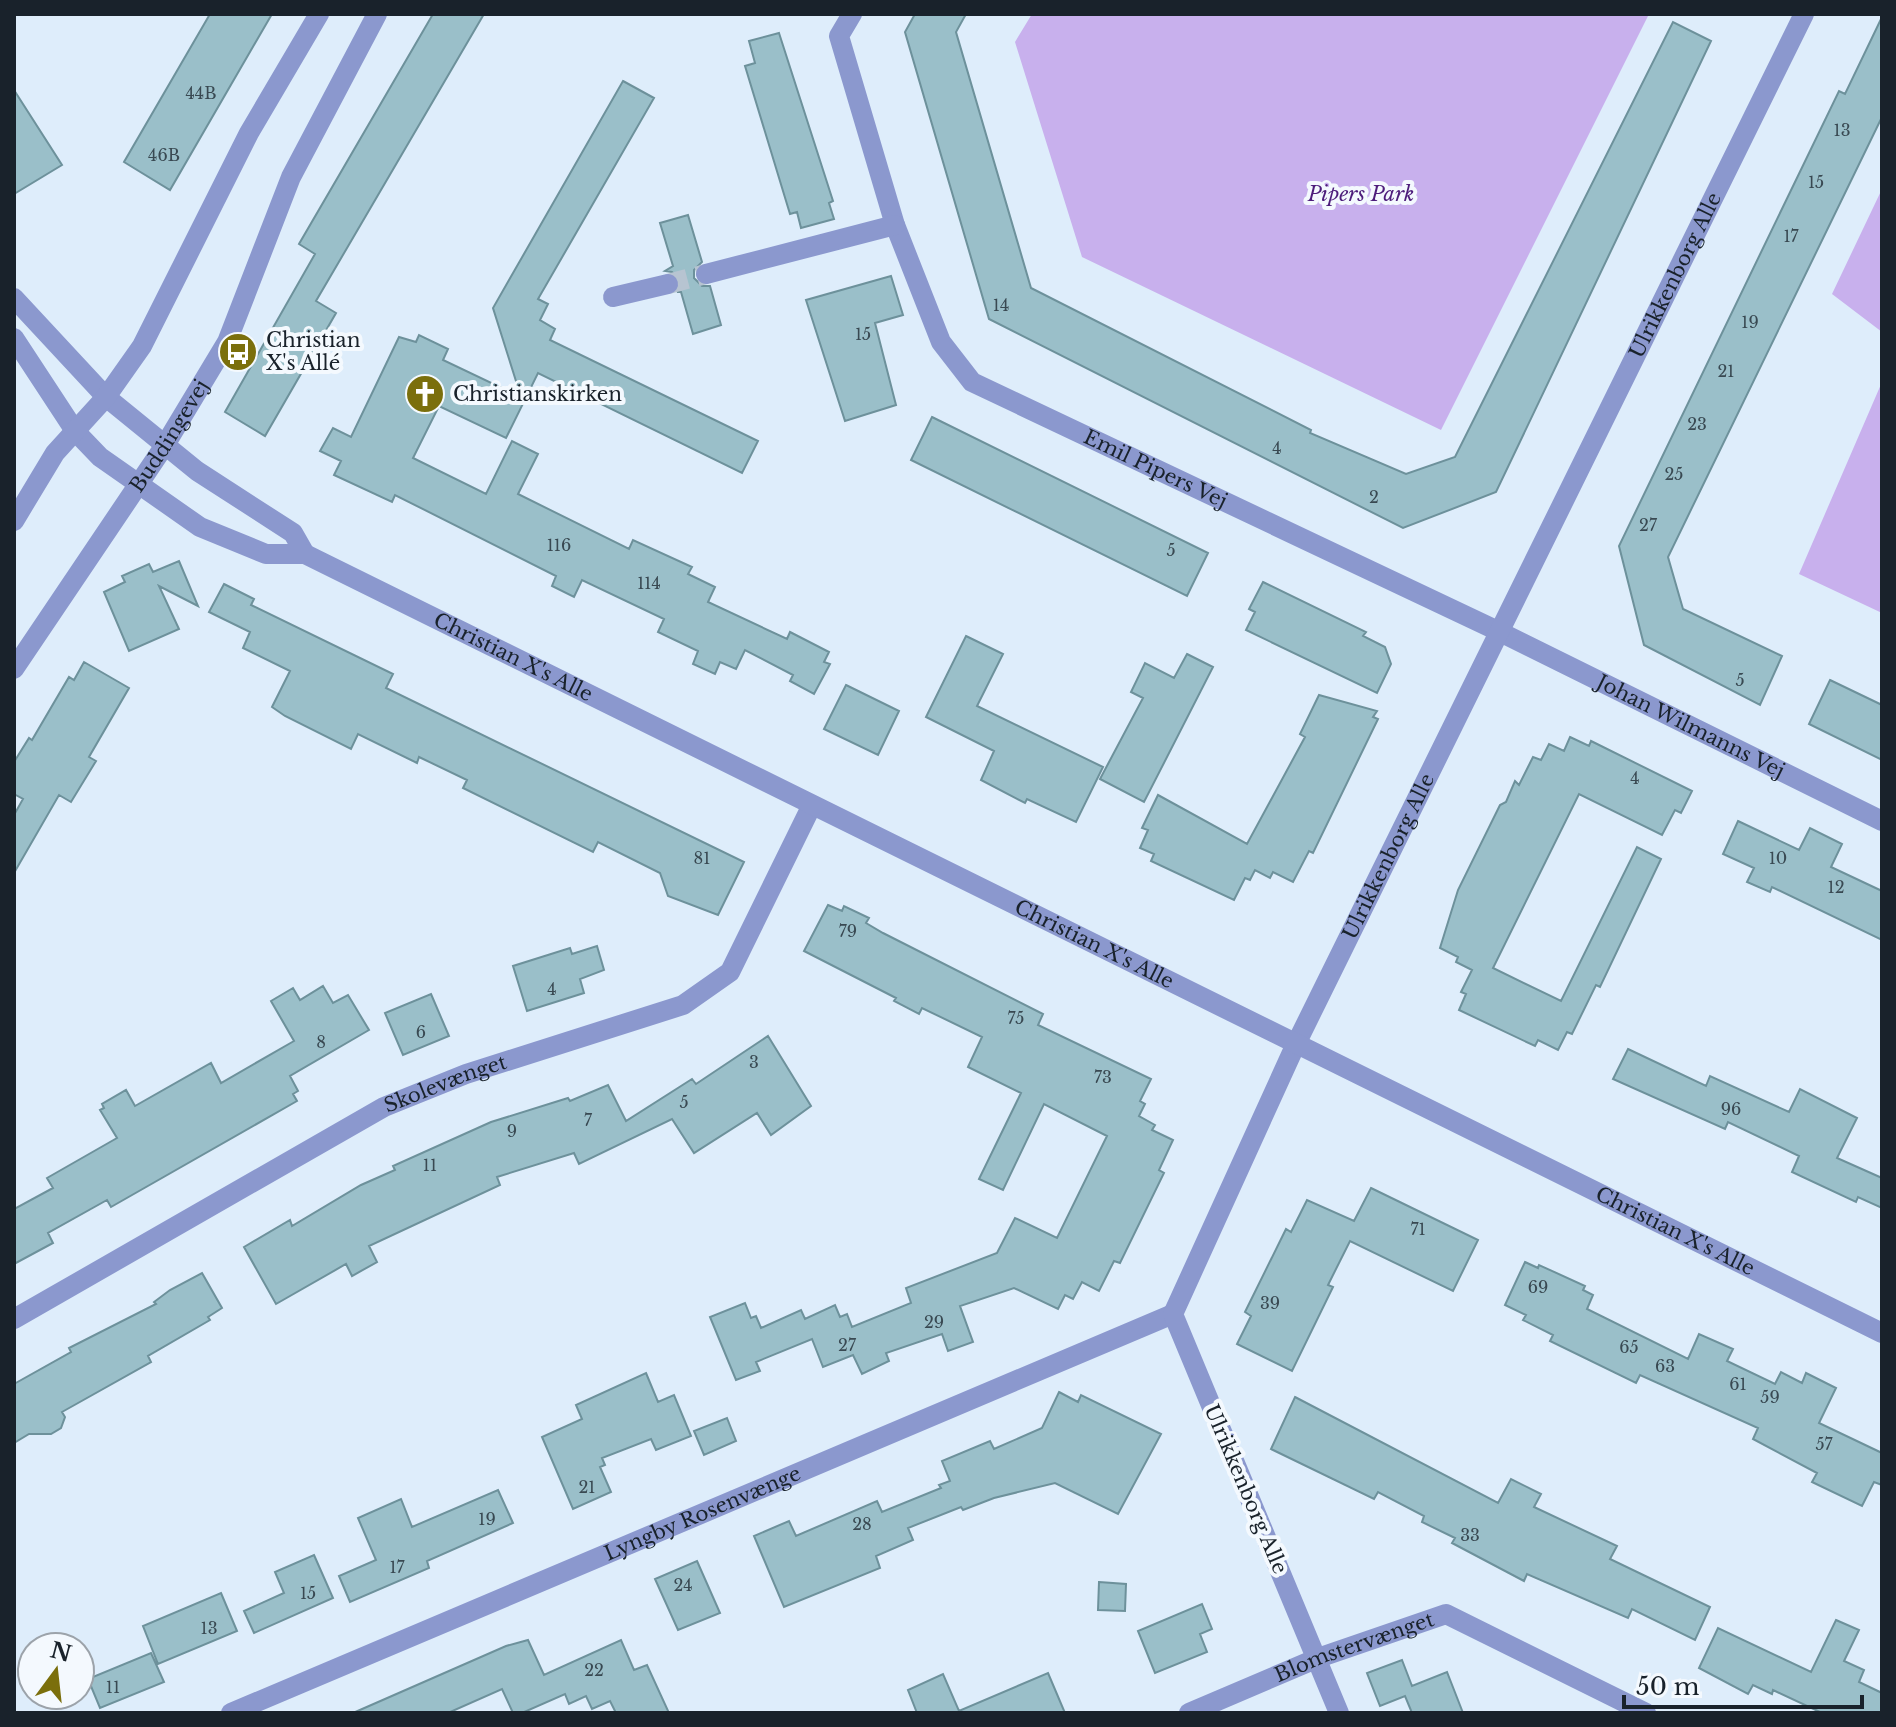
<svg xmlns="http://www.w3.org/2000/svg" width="1896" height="1727" font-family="'Libre Baskerville',serif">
<rect width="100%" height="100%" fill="#deedfb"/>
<path fill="#c8b0ed" d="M1032,14H1649L1441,430L1082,257L1015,42Z
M1882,189V332L1832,294Z
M1882,382V613L1799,574Z"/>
<path fill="#9abfc9" stroke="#6d919b" stroke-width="2" d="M210,14H272L170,190L124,162Z
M433,14H484L316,301L336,313L265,436L225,412L315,254L299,244Z
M915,14H966L956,32L1031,288L1311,430L1310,433L1406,474L1455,457L1673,22L1711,41L1496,492L1403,528L989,319L905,32Z
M1882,17V117L1668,557L1683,609L1782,656L1760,705L1644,645L1619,546L1839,91L1845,94Z
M779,33L833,201L829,203L834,219L801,228L797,212L790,214L745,66L755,63L749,41Z
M623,81L654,98L538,299L548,304L540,320L555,329L550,340L758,441L742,473L538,373L506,438L439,406L413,458L486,494L512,441L538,454L518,494L629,549L633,540L692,567L688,574L715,587L708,602L787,639L790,632L829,652L824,662L830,664L814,694L790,681L793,675L745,650L736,669L720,662L715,674L693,664L698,651L658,632L664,619L582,580L574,597L552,586L556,576L395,495L392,502L334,475L341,461L320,451L333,428L351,437L399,337L416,342L419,335L448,349L443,360L521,397L493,308Z
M14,90L62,165L14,194Z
M688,215L702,262L694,270V278L702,286H710L721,325L693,334L681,292H678L680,280L672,272L665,271L673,266L660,223Z
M891,276L903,315L875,323L896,405L845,421L806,300Z
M932,417L1208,553L1187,596L911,460Z
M179,561L198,606L159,586L179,629L129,651L104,592L125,582L122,576L149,564L153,572Z
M1263,582L1366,632L1363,636L1385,647L1391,664L1377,693L1246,630L1255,612L1249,609Z
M224,584L254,599L251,605L393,674L386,688L744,862L718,915L668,896L660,873L598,842L593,852L463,788L467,780L419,757L417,763L358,734L351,749L285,716L272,707L290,671L243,648L250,632L209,612Z
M966,636L1003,654L977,706L1103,767L1076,822L1027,799L1025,803L981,780L994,751L926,717Z
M1187,654L1213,667L1144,802L1100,779L1143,698L1131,692L1145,663L1174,678Z
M84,662L129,688L89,757L96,761L71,802L59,795L14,873V815L23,799L14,794V762L29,738L32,740L69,677L74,680Z
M1830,680L1882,705V760L1809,724Z
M846,685L899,711L878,755L824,729Z
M1319,695L1377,711L1373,717L1378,719L1313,853L1309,851L1293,882L1273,872L1270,878L1255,870L1250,880L1245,878L1234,900L1151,861L1154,854L1140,848L1148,830L1142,828L1158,795L1247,844L1305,737L1300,734Z
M1570,737L1589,746L1591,741L1692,791L1681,813L1675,810L1662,835L1579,794L1493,968L1561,1001L1637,847L1661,859L1600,987L1596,985L1572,1034L1567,1032L1558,1050L1538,1040L1535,1046L1459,1010L1466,994L1461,992L1472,970L1456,962L1458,957L1440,948L1458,890L1500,805L1506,802L1515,781L1519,785L1533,757L1541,760L1549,744L1564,751Z
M1738,821L1799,850L1810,828L1842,844L1831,867L1882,891V940L1772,887L1770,892L1747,882L1754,868L1723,854Z
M828,905L842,911L844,906L869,918L866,923L883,933L1043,1014L1038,1025L1151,1079L1140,1101L1145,1104L1139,1116L1155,1125L1152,1130L1173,1140L1159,1170L1164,1173L1120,1263L1114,1261L1099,1291L1082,1282L1073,1299L1065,1295L1058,1309L1014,1288L960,1306L973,1342L948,1351L942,1334L886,1353L889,1361L862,1374L853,1355L823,1367L812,1339L756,1362L760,1371L736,1380L710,1317L745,1303L751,1318L756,1316L761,1328L801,1310L805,1319L835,1305L840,1317L847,1314L852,1327L911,1303L906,1288L997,1253L1015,1218L1057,1238L1107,1136L1044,1104L1003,1190L979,1179L1021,1093L968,1067L982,1037L922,1008L919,1014L894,1001L896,998L804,951Z
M597,946L604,970L580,979L584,993L527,1011L513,966L570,948L572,954Z
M323,986L333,1003L348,995L369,1030L290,1076L298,1091L293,1094L297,1101L111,1207L107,1200L48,1233L53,1243L14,1264V1209L53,1188L47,1178L117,1138L100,1110L104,1108L102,1104L126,1090L135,1106L211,1063L221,1083L294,1041L271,1001L293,988L300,1000Z
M431,994L449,1036L403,1055L385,1013Z
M768,1036L811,1106L771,1135L757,1113L694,1153L672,1119L579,1164L574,1153L497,1177L500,1185L369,1246L377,1262L352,1276L346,1264L276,1304L244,1247L290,1220L292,1226L361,1185L395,1170L393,1166L491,1122L568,1098L570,1101L608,1085L626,1121L692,1079L696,1084Z
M1628,1049L1706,1086L1710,1076L1789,1112L1800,1089L1857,1118L1837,1158L1882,1178V1208L1858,1197L1856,1202L1792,1172L1799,1156L1728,1122L1725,1129L1613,1079Z
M1371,1188L1478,1240L1453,1291L1350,1241L1328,1285L1333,1287L1292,1371L1237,1344L1251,1316L1245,1312L1286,1229L1291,1232L1307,1200L1354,1221Z
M1525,1262L1538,1268L1539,1265L1585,1286L1583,1290L1593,1295L1587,1309L1688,1359L1699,1334L1733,1349L1727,1361L1775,1384L1781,1372L1802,1383L1806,1373L1836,1388L1819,1423L1882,1453V1485L1874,1482L1862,1506L1812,1482L1817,1473L1753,1439L1758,1428L1640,1375L1636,1383L1550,1341L1553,1335L1523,1320L1526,1315L1505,1305Z
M202,1273L222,1308L208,1317L210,1320L148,1356L151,1362L62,1412L65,1417L61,1428L51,1434H29L14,1443V1384L71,1352L69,1348L156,1304L154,1302L170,1290Z
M646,1373L658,1402L674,1395L691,1436L656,1450L651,1439L602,1458L605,1465L600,1467L611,1492L573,1509L542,1437L582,1419L576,1405Z
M1059,1392L1078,1402L1081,1395L1161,1434L1118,1514L1055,1483L994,1498L963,1510L961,1507L908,1528L913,1540L876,1556L880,1568L784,1607L754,1536L789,1521L796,1536L877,1501L882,1512L941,1488L939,1485L950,1481L942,1461L990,1441L994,1449L1042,1428Z
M1295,1397L1498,1503L1511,1479L1541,1494L1534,1507L1617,1546L1610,1559L1710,1607L1695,1640L1632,1609L1628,1618L1527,1574L1524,1581L1452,1543L1455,1538L1422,1522L1424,1516L1378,1492L1374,1499L1271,1449Z
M727,1418L736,1441L704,1455L694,1431Z
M498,1490L513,1523L427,1561L429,1568L350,1602L339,1576L376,1560L358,1518L401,1499L412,1527Z
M314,1555L333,1598L254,1633L244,1611L284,1593L275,1572Z
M697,1561L720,1613L678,1630L655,1579Z
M1099,1582L1126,1584L1125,1611L1098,1610Z
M221,1593L237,1631L158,1664L143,1626Z
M1202,1604L1212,1629L1200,1634L1207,1652L1155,1673L1138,1631Z
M1836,1620L1859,1630L1844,1661L1864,1670L1859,1682L1882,1693V1713H1822L1773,1690L1772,1694L1753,1685L1748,1694L1699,1668L1718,1628L1811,1672Z
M528,1640L544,1675L621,1640L634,1670L647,1665L669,1713H616L610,1701L592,1709L586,1696L569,1704L565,1694L522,1713H513L502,1689L448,1713H353L506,1646Z
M151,1653L164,1682L100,1708L88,1679Z
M1402,1660L1412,1686L1447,1672L1463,1713H1412L1405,1696L1380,1706L1367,1673Z
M1048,1673L1065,1713H917L908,1690L943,1674L959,1711Z"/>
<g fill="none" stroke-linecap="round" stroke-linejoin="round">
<path stroke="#b7c4d1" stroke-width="20" stroke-dasharray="20 10" stroke-linecap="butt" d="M668,284L706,274"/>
<g stroke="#8b98ce" stroke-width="20">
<path id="s1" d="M852,14L839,36L895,225L941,342L972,382L1498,631L1882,821"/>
<path d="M706,274L895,225"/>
<path d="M613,297L668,284"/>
<path id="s2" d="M14,1319L384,1107L466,1074L683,1005L730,972L811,807"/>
<path id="s3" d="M231,1713L1173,1314"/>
<path id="s4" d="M1189,1713L1318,1658L1446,1614L1646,1713"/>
<path id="s5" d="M1339,1713L1173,1314L1295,1046L1804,14"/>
</g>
<g stroke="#8b98ce" stroke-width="20">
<path d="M14,298L106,397L197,471L293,533L305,554"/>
<path id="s6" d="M14,338L75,431L100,457L200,527L266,554H305L1882,1333"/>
<path d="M14,521L55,453L106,397L142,346L249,133L319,14"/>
<path id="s7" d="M14,669L165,445L227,342L291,177L377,14"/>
</g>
</g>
<defs>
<g id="bus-disc" transform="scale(2)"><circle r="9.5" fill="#7b6f0c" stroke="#f4f9fe"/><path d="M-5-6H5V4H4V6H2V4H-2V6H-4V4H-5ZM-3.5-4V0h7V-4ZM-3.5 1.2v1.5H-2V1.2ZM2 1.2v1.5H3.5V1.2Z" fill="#fff"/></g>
<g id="church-disc" transform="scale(2)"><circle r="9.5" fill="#7b6f0c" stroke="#f4f9fe"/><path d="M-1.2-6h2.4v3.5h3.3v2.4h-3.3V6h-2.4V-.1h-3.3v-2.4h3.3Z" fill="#fff"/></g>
</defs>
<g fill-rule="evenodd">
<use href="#bus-disc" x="238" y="352"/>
<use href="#church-disc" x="425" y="394"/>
</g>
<g text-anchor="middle" stroke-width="8" stroke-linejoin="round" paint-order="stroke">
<g font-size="16" fill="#394952">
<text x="201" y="99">44B</text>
<text x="1842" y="136">13</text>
<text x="164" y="161">46B</text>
<text x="1816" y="188">15</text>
<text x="1791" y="242">17</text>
<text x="1001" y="311">14</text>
<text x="1750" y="328">19</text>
<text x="863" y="340">15</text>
<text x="1726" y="377">21</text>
<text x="1697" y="430">23</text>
<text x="1277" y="454">4</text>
<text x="1674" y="480">25</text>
<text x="1374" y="503">2</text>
<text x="1648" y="531">27</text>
<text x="559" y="551">116</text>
<text x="1171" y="556">5</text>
<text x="649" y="589">114</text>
<text x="1740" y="686">5</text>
<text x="1635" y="784">4</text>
<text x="702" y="864">81</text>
<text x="1778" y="864">10</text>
<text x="1836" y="893">12</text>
<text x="848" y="937">79</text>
<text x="552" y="995">4</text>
<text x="1016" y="1024">75</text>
<text x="421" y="1038">6</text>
<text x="321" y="1048">8</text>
<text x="754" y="1068">3</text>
<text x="1103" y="1083">73</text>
<text x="684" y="1108">5</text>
<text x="1731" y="1115">96</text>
<text x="588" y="1126">7</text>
<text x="512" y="1137">9</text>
<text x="430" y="1171">11</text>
<text x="1418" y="1235">71</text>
<text x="1538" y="1293">69</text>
<text x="1270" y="1309">39</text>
<text x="934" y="1328">29</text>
<text x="847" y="1351">27</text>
<text x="1629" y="1353">65</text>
<text x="1665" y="1372">63</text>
<text x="1738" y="1390">61</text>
<text x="1770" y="1403">59</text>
<text x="1824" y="1450">57</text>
<text x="587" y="1493">21</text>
<text x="487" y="1525">19</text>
<text x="862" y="1530">28</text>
<text x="1470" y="1541">33</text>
<text x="397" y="1573">17</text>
<text x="683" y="1591">24</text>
<text x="308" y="1599">15</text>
<text x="209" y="1634">13</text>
<text x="594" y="1676">22</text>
<text x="113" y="1693">11</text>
</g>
<g font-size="20" font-style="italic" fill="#4d1d7b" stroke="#f4f9fe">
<text x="1361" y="201">Pipers Park</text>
</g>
<g font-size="20" fill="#19222b" stroke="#f4f9fe">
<text dy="7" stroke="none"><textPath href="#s5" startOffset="1586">Ulrikkenborg Alle</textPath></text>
<text dy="7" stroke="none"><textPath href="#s7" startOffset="280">Buddingevej</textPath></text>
<text dy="7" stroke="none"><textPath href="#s1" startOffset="602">Emil Pipers Vej</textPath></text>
<text dy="7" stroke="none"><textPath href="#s6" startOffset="612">Christian X's Alle</textPath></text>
<text dy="7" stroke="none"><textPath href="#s1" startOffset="1196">Johan Wilmanns Vej</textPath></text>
<text dy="7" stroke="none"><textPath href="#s5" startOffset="938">Ulrikkenborg Alle</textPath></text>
<text dy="7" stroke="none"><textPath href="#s6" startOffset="1260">Christian X's Alle</textPath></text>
<text dy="7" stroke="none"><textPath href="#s2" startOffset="492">Skolevænget</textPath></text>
<text dy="7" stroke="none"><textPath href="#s6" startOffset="1908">Christian X's Alle</textPath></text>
<text transform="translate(1246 1489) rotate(67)" y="7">Ulrikkenborg Alle</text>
<text dy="7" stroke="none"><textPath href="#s3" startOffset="512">Lyngby Rosenvænge</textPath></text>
<text dy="7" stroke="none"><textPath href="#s4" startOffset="178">Blomstervænget</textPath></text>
</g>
<g font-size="20" fill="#19222b" stroke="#f4f9fe" text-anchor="start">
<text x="266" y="347">Christian<tspan x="266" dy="23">X's Allé</tspan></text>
<text x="453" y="401">Christianskirken</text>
</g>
</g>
<rect width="1896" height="1727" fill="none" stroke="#19222b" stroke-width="32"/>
<g transform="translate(56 1671) rotate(15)"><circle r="38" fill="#f4f9fe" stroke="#9ca3aa" stroke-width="2"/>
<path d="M0-6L14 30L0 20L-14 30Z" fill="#7b6f0c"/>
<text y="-12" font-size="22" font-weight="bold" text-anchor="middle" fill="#19222b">N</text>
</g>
<path d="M1624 1695v12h238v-12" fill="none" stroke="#19222b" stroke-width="4"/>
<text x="1636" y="1695" font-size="24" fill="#19222b" stroke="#f4f9fe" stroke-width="6" paint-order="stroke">50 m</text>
</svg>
